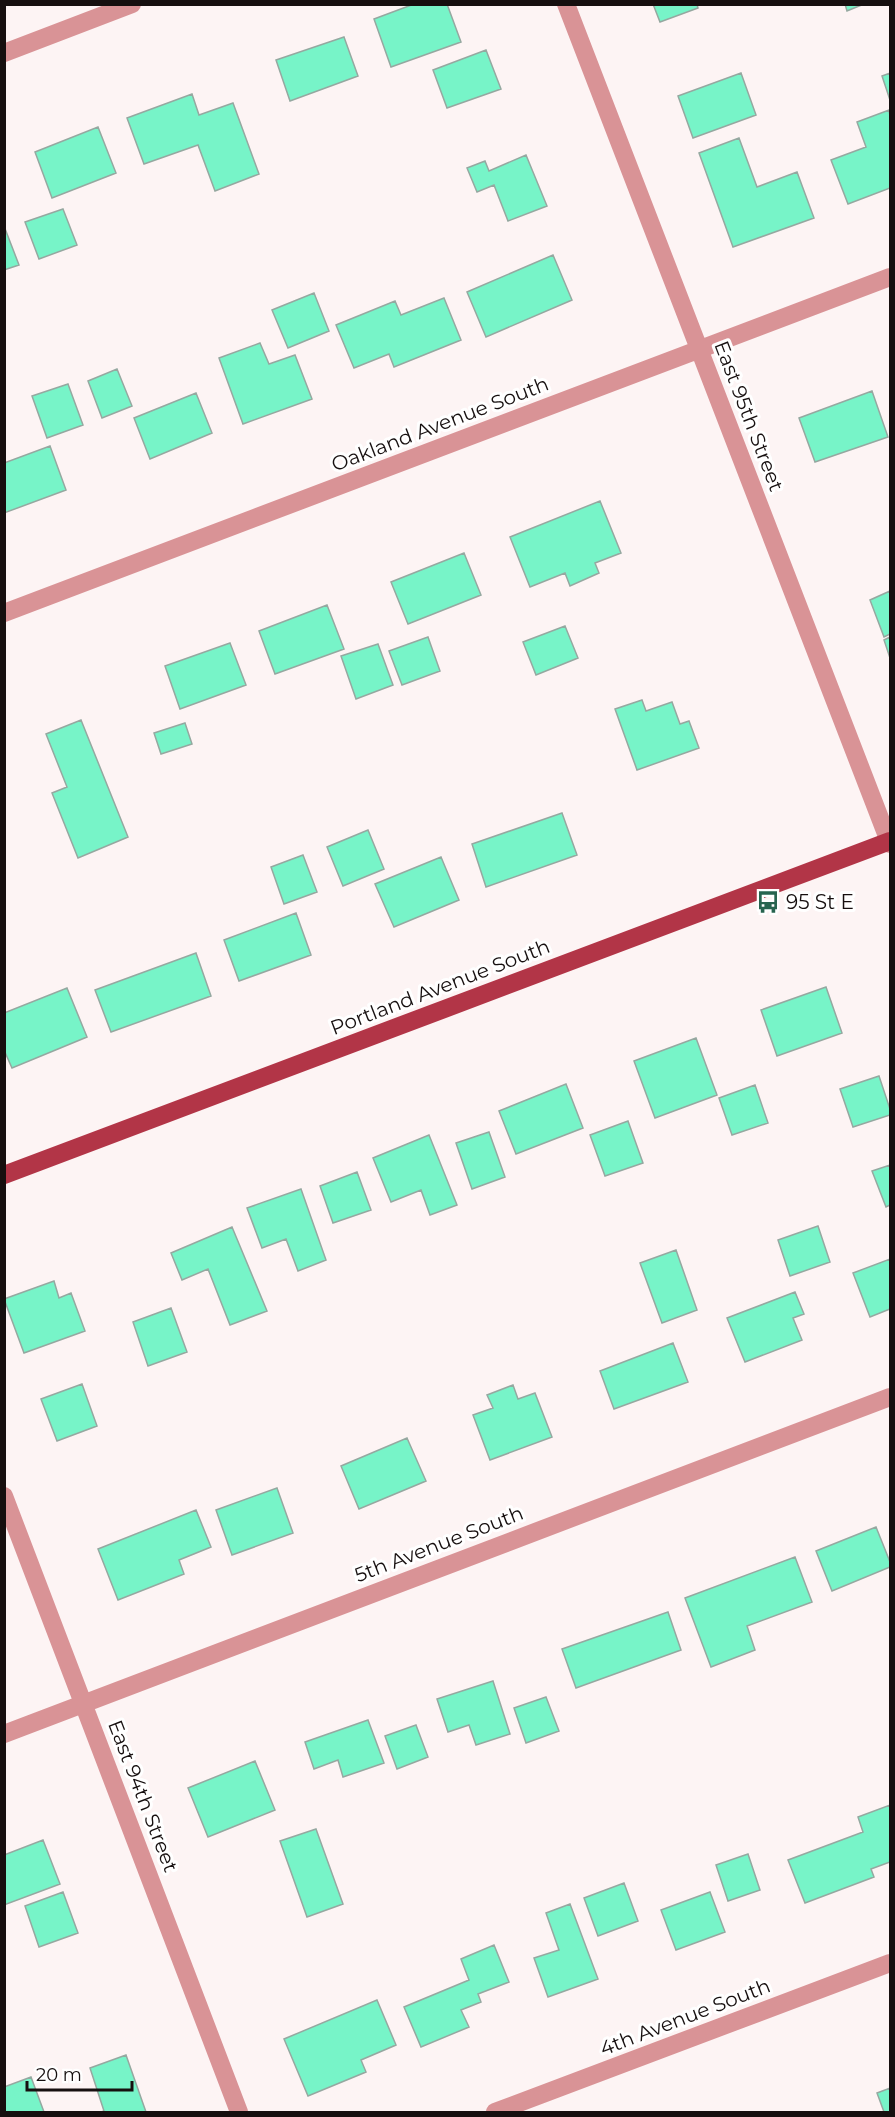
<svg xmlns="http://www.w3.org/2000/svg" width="895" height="2117" font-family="Montserrat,sans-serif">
<rect width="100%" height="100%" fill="#fdf4f4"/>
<path fill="#77f4c8" stroke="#95a8a0" stroke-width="1.5" d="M414,4H447L461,42L391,67L374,19Z
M653,4H697L698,8L660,22Z
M845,4H864L847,11Z
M344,37L358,76L290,101L276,60Z
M486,50L501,89L447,108L433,70Z
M741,73L756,115L693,138L678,96Z
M890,73V100L882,76Z
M192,94L199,115L233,103L259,174L215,191L198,145L144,164L127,118Z
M889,110L890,116V188L848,204L831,160L866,147L857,122Z
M98,127L116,173L52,198L35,152Z
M739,138L757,187L797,172L814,218L733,247L699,153Z
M526,155L547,206L508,221L494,185L477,192L467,168L485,161L489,171Z
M63,209L77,245L39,259L25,222Z
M4,226L19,265L4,270Z
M553,255L572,300L486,337L467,292Z
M314,293L329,331L288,348L272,310Z
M444,298L461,340L394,367L389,354L354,368L336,325L395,301L401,315Z
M260,343L269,364L295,355L312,399L243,424L219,358Z
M117,369L132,406L102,418L88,381Z
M68,384L83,425L47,438L32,396Z
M872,391L888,437L815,462L799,418Z
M196,393L212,433L150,459L134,418Z
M50,446L66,490L4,513V463Z
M600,501L621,553L595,563L599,573L570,586L565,573L530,587L510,537Z
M464,553L481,595L408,624L391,582Z
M890,591V634L884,637L870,600Z
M327,605L344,649L275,674L259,631Z
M565,626L578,658L536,675L523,642Z
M428,637L440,671L402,685L389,651Z
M890,637V658L884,640Z
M230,643L246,685L180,709L165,666Z
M378,644L393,685L356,699L341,656Z
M642,700L646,711L672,702L680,724L689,721L699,748L637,770L615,709Z
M81,720L128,837L78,858L52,793L67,787L46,734Z
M185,723L192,744L161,754L154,733Z
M562,813L577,855L486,887L472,844Z
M368,830L384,869L343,886L327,847Z
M303,855L317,892L284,904L271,867Z
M441,857L459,900L394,927L375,884Z
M296,913L311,955L239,981L224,940Z
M196,953L211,996L111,1032L95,990Z
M826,987L842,1033L777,1056L761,1010Z
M67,988L87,1037L12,1068L4,1050V1013Z
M696,1038L717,1095L655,1118L634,1061Z
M879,1076L890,1109V1115L853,1127L840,1089Z
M566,1084L583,1128L516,1154L499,1111Z
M755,1085L768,1123L732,1135L719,1098Z
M628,1121L643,1163L605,1176L590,1135Z
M489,1132L505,1177L472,1189L456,1143Z
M429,1135L457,1205L430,1215L421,1190L391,1202L373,1158Z
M890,1165V1205L886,1207L872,1171Z
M357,1172L371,1210L333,1223L320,1186Z
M301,1189L326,1260L298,1271L286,1239L262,1248L247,1208Z
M818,1226L830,1262L790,1276L778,1240Z
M232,1227L267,1311L230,1325L208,1269L182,1280L171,1253Z
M676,1250L697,1310L662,1323L640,1263Z
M890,1259V1309L870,1317L853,1273Z
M54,1281L59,1298L71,1293L85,1331L24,1353L4,1299Z
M795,1292L804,1314L793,1318L802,1340L745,1362L727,1318Z
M171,1308L187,1352L148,1366L133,1322Z
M673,1343L688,1382L614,1409L600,1371Z
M82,1384L97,1426L57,1441L41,1399Z
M513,1385L518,1399L535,1393L552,1437L490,1460L473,1415L493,1408L487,1395Z
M407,1438L426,1481L359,1509L341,1466Z
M277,1488L293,1533L232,1555L216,1510Z
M196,1510L211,1547L179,1560L184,1574L118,1600L98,1549Z
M876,1527L890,1562V1567L832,1591L816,1551Z
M795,1557L812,1602L747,1626L755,1650L711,1667L685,1598Z
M668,1612L681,1650L576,1688L562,1649Z
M493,1681L510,1734L476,1745L469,1725L448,1732L437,1699Z
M546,1697L559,1731L526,1743L514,1708Z
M368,1720L384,1763L343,1777L338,1760L314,1769L305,1742Z
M416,1725L428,1757L397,1769L385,1736Z
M255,1761L275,1810L208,1837L188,1788Z
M890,1805V1862L871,1869L874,1877L805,1903L788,1860L863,1832L858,1817Z
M316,1829L343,1904L307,1917L280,1841Z
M43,1840L60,1884L4,1905V1855Z
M748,1854L760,1890L728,1901L716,1865Z
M624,1883L638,1921L598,1936L584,1898Z
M63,1892L78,1933L39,1947L25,1906Z
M710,1892L725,1932L676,1950L661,1910Z
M570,1904L598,1979L548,1997L534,1958L559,1950L546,1913Z
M494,1945L509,1982L478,1994L481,2002L461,2010L469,2027L421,2047L404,2007L469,1980L461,1959Z
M377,2000L396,2045L361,2060L366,2072L308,2096L284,2039Z
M126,2055L146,2112H101L104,2111L90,2068Z
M31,2077L44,2112H4V2087Z
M890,2088V2112H884L877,2093Z"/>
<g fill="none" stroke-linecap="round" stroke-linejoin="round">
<path stroke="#d99396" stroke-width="18" d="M566,4L890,844
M4,53L132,4
M4,613L890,277
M4,1496L239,2112
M4,1734L890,1397
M495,2112L890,1963"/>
<path stroke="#b23547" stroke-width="18" d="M4,1175L890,841"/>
</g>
<defs>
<g id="bus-bare" transform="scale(1.8)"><path d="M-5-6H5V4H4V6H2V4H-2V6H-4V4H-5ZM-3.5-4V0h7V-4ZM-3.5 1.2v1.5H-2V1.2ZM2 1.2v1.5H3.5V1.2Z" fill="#27644f" stroke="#fff" stroke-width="2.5" paint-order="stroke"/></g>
</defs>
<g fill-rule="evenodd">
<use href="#bus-bare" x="768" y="902"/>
</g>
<g text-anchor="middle" stroke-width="6" stroke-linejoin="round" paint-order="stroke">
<g font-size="20" fill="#160f0f" stroke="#fff">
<text transform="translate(749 416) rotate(69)" y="7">East 95th Street</text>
<text transform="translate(440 424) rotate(-21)" y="7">Oakland Avenue South</text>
<text transform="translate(440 987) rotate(-21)" y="7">Portland Avenue South</text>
<text transform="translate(439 1544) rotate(-21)" y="7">5th Avenue South</text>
<text transform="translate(143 1796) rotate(69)" y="7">East 94th Street</text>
<text transform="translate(685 2017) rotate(-21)" y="7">4th Avenue South</text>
</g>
<g font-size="20" fill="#160f0f" stroke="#fff" text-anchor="start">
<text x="786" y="909">95 St E</text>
</g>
</g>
<rect width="895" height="2117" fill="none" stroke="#160f0f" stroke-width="12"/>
<path d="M27 2081v9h105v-9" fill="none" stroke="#160f0f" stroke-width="3"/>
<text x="36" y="2081" font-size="18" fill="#160f0f" stroke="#ffffff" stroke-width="4.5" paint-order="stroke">20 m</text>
</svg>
